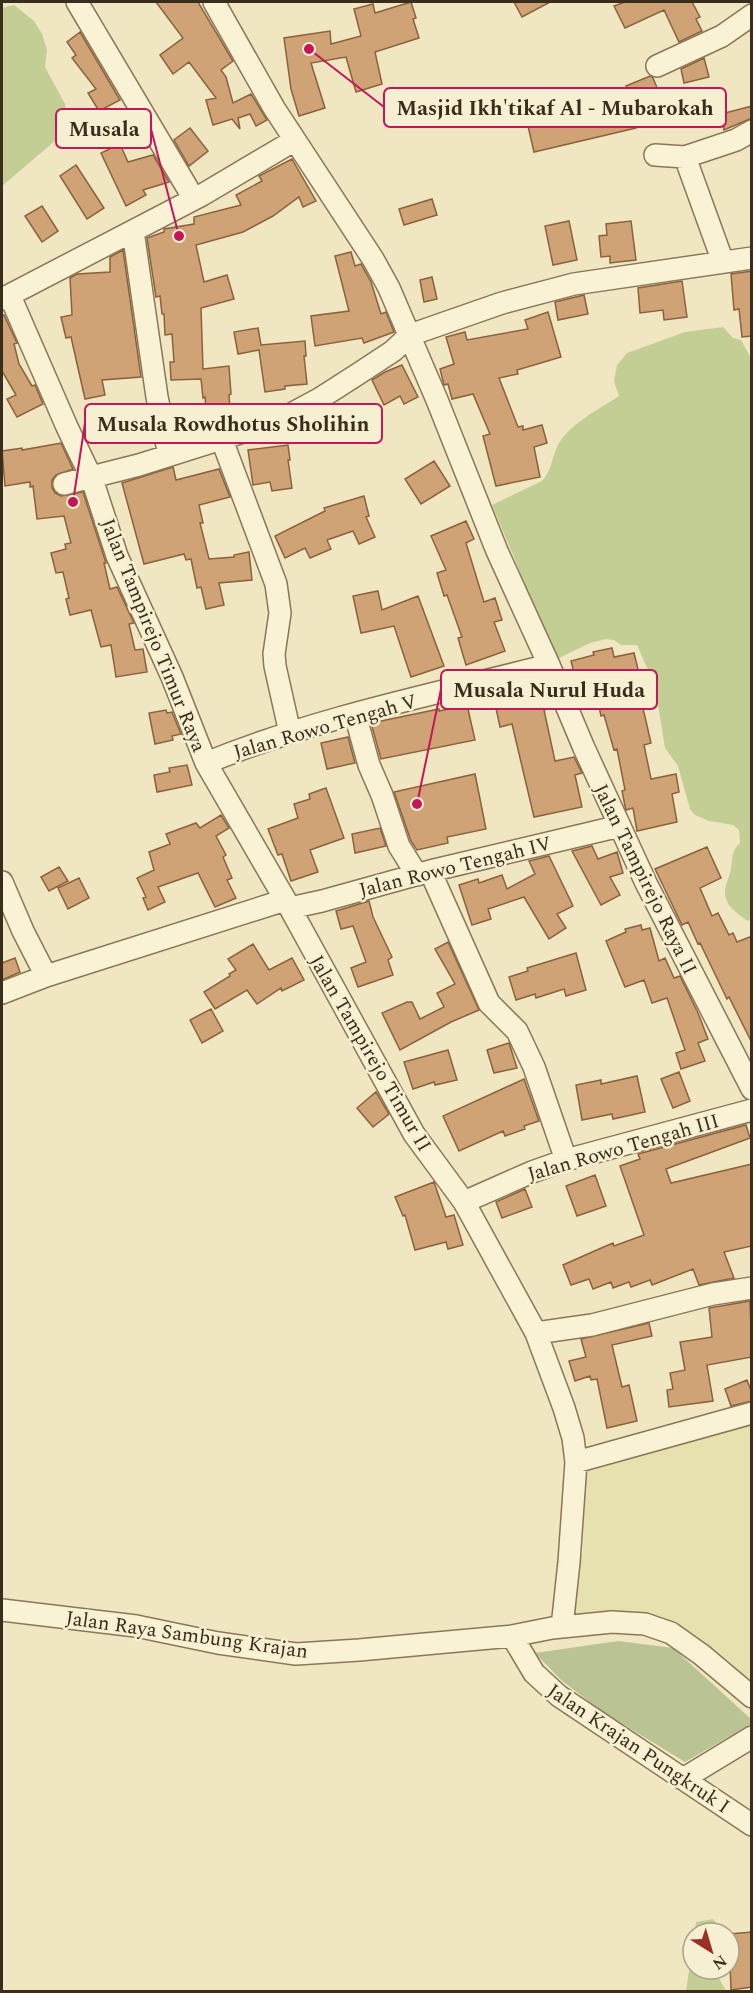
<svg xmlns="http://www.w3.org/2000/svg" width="753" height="1993" font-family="Spectral,serif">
<rect width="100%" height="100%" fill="#f0e6c1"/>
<path fill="#e6e1ae" d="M751,1421V1686L697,1644L571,1617L583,1551L586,1469Z"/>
<path fill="#c3ce95" d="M14,5L34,21L42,34L47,50L45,67L65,104L68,120L63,134L2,186V8Z
M723,327L733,338L741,340L752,360V918L748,921C739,915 724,905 725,892C725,885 730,876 731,868C733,857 731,851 740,843L739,830L733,825L709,821L695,815L690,809L678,766L665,748L655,686L637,645H621L614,640L606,639L590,643L553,661L516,562L492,505L542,481C552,471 552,455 559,443C569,425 602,407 619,396L614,381L617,365L627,353L685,332Z
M713,1919L720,1928L719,1933H695L696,1922Z
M693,1944V1969H714L726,1991H686Z"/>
<path fill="#b9c394" d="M618,1641L673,1648L751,1719V1724L685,1762L603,1712L561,1680L535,1653Z"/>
<path fill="#cfa375" stroke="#8a623d" stroke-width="1.5" d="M156,2H198L233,61L221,70L226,77L233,103L251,94L267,120L256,126L250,114L238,118L240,129L232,119L213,125L206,100L216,98L189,62L173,74L160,55L183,38Z
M411,2L416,18L413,19L419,38L375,52L382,84L356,92L346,57L311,63L325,108L299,116L291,89L284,38L330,31L331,44L361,36L354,9L373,4L375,13Z
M514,2H550L522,17Z
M625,2H692L700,17L696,19L702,31L679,42L664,10L625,28L614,6Z
M80,32L120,100L99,111L88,93L96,89L72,58L76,55L67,42Z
M704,58L709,77L684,83L681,69Z
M650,76L653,78L668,114L636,128L534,152L528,126L563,118V114L590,108L588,101L628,91L626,86Z
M752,106V118L724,130L721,114Z
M190,128L208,151L189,166L174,140Z
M120,144L128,162L153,155L169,182L143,190L146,195L126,206L101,153Z
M292,159L316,201L303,207L299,197L273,216L243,232L196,245L204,282L227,275L234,299L201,308L203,369L229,366L231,394L229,395L231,422L208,429L205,397L203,398L201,379L171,380L170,362H174L172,334L165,335L164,314H162L160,296L156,297L147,238L164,232V229L194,224V217L241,205L236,195L262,181L259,176Z
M76,165L104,208L87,219L60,176Z
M432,199L437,215L404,225L399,209Z
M42,206L58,231L42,242L25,216Z
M569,221L577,260L553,265L545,226Z
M631,221L636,260L610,263V256L601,257L599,236L607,235L606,224Z
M123,250L141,377L102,380L105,395L85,399L71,337L66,338L61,317L72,315L70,278L77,274L110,272V257Z
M351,252L355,266L361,264L371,282L381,314L386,312L394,332L364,343L362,338L315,346L311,316L349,311L335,256Z
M752,271V336L742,337L739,309L734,310L731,274Z
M432,277L437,299L424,302L420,280Z
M682,281L687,317L664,320L663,310L640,313L638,288Z
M584,295L588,314L558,320L555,302Z
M548,312L561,357L517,370L518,374L499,378L518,427L523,426V430L542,425L547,443L534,447L540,477L496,486L483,436L490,434L473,394L452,399L448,384L444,385L440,369L454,364L446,337L465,332L467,340L528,329L525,320Z
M2,315H4L17,343L14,344L19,364L32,386L35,385L43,404L17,417L7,399L16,395L2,371Z
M258,328L261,345L305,341L306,356H304L307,384L285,386V389L265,392L259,350L238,354L234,332Z
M402,365L418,397L404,404L400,396L384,405L372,380L385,372Z
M61,443L73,469L56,475L52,480V488L55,493L61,496L83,492L106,563H104L110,589L117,587L134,623L129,624L135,650L143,649L147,672L116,677L111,645L101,647L91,610L70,615L66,599L69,598L63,572L56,573L51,553L66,549L65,544L71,543L64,516L37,519L33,486L30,487V482L5,486L2,451L22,448V450Z
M288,445L290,460H288L292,488L272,491L270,482L253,485L248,450Z
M434,461L450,486L421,504L405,479Z
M173,467L176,480L219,469L230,497L199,505L203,523H200L209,559L234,557V555L249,552L252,580L219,583L224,605L206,609L201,587L197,588L191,559L186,560L184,554L144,564L122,483Z
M364,496L369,516L366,517L375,537L359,544L353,531L327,540L331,549L310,558L305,548L285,558L275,536L325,511L324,508Z
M466,521L474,539L466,543L484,602L495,598L502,620L494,622L505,651L466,665L458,638L462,637L447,595L444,596L437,573L446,570L431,536Z
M378,591L382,610L418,596L444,666L411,677L394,626L361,633L353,596Z
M612,648L614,657L634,653L646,702L642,704L651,743L644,745L651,779L676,774L679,792L672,794L677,822L637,831L633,808L626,810L625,806L622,791L625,790L617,749L614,750L604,715L601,716L594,683L578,688L571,661L594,655L593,652Z
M541,680L553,708L544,710L555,761L574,757L582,773L575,775L582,807L534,817L512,724L500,727L494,699L517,693L516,686Z
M467,705L475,740L381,759L371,723L439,709V711Z
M166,710L167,713L172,712L181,734L172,736L173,740L155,744L149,713Z
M348,737L355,763L327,769L321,743Z
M187,765L192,785L157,792L154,775L170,772L169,768Z
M475,774L486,829L447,837L448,843L417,850L411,841L394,792Z
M326,788L344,838L310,850L318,872L291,881L282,854L278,855L268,829L298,818L294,804L310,799L309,794Z
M221,815L229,828L216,836L226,855L223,857L232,878L227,880L236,898L215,907L198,873L158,887L165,902L148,910L143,898L146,897L137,878L154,870L149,852L170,844L166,834L196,823L200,828Z
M380,828L386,846L355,853L352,834Z
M592,846L598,859L617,852L623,873L610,877L620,895L601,905L572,851Z
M707,847L721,878L700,888L712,916L718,913L729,935L733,933L737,942L752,936V1043L729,997L727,999L700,943L698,944L688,922L682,925L655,869Z
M549,856L573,906L557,914L566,928L549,939L524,897L488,909L491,919L472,925L459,885L478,879L479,883L502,875L507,889L535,874L529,861Z
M59,867L68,881L49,891L41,877Z
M79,878L89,898L68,909L58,888Z
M369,901L373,917L392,957L388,960L393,975L358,987L351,968L366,962L353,926L341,929L336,911Z
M641,925L642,930L650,928L659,961L665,958L674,978L680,976L698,1013L708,1039L698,1043L705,1061L681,1069L676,1053L685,1050L667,998L652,1003L644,980L625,987L606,941L626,932L625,929Z
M448,942L479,1010L451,1022L400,1050L382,1013L407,1002H412L420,1019L444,1007L437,993L455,984L435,949Z
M253,944L269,970L292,958L304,980L282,991L281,988L257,1004L247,990L215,1009L204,992L230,976L229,974L236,970L228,959Z
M576,953L586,990L566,996L564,989L536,998L535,994L516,1000L509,977L528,971L527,968Z
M15,958L20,972L2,980V963Z
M211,1009L223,1031L202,1043L190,1020Z
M509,1043L517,1068L494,1073L487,1050Z
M448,1050L457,1080L435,1085L434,1082L413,1089L404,1062Z
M679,1072L690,1101L673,1108L661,1079Z
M637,1076L645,1112L613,1119L612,1114L582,1120L576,1085L601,1080V1084Z
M524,1079L539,1121L524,1126L525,1129L505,1136L503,1131L459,1151L443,1116Z
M376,1092L389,1114L373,1127L357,1108Z
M746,1125L750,1138L666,1169L671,1183L752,1164V1246L724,1252L734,1278L699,1285L693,1269L652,1285L650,1280L631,1287L629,1282L613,1288L611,1282L593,1289L589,1279L571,1285L563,1265L599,1249L613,1243L614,1246L644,1235L620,1166L640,1159L638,1154Z
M595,1175L606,1206L577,1216L566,1186Z
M434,1182L446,1217L454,1215L463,1245L448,1249L446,1242L415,1250L405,1215L403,1216L395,1197Z
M525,1189L532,1207L502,1218L496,1202Z
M750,1301L752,1357L707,1365L713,1401L669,1407L667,1390L673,1389L670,1373L685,1370L680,1342L712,1337L709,1308Z
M649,1323L652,1336L612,1345L622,1387L629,1385L637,1421L607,1428L597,1379L591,1380L590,1376L575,1381L569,1361L586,1357L581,1339Z
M747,1380L752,1393V1401L731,1406L725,1389Z
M752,1932V1987L731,1990L729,1934Z"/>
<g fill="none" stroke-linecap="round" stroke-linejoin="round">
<g stroke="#8a7758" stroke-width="24">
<path id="minor" d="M77,2L194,199
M214,2L274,108L373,259L389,288L437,400L497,551L549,665L584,748L646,883L752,1089
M657,66L722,36L752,15
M655,155L685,157L736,140L752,131
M685,157L723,262
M133,231L157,397L169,455
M10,296L67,427L92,479L117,556L172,677L206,763L290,908L414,1134L464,1202L536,1333L564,1408L573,1438L576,1462L569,1562L562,1627
M2,299L202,195L295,140
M222,440L276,584L280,613L274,654L275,666L290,733
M64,484L139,465L278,421L319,399L358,374L393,351L410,335L502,303L574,284L752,258
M355,714L369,765L382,795L399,846L417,875
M206,763C316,718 435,694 549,665
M430,871L489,1003L517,1031L534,1067L566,1160
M2,882L23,931L46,976
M290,908L322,901L430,871L620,826
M2,993L46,976L285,900
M464,1202L532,1172L566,1160L752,1110
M536,1333L592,1325L713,1294L752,1288
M576,1462L752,1413
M2,1610L136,1626L218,1643L296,1654L359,1650L512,1636L552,1628L612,1622L645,1624L671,1633L702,1655L752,1697
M512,1636L534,1673L559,1696L752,1825
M683,1779L752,1737"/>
</g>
<use href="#minor" stroke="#faf2d5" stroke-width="21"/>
</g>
<g text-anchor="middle" stroke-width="5" stroke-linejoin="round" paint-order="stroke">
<g font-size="20" fill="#392d1d" stroke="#f7efd1">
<text transform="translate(154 635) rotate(68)" y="7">Jalan Tampirejo Timur Raya</text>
<text transform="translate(325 726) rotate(-16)" y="7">Jalan Rowo Tengah V</text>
<text transform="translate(455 866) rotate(-14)" y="7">Jalan Rowo Tengah IV</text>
<text transform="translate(646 879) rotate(64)" y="7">Jalan Tampirejo Raya II</text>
<text transform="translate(371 1053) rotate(60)" y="7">Jalan Tampirejo Timur II</text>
<text transform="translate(623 1147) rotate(-16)" y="7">Jalan Rowo Tengah III</text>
<text transform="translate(187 1634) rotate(8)" y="7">Jalan Raya Sambung Krajan</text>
<text transform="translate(639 1748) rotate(34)" y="7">Jalan Krajan Pungkruk I</text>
</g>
</g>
<path fill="none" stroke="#c2185b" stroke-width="2" d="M309 49L384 107M179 236L151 129M73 502L85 423M417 804L441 689"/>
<g fill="#c2185b" stroke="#f7efd1" stroke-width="2">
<circle cx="309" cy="49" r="6"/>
<circle cx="179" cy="236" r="6"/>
<circle cx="73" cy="502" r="6"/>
<circle cx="417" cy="804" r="6"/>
</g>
<g fill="#f7efd1" stroke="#c2185b" stroke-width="2">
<rect x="384" y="88" width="342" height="39" rx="6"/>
<rect x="56" y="109" width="95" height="39" rx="6"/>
<rect x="85" y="404" width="297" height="39" rx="6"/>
<rect x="441" y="670" width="216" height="39" rx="6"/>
</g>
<g font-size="21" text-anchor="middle" font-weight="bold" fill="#392d1d">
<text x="555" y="115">Masjid Ikh'tikaf Al - Mubarokah</text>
<text x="104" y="136">Musala</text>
<text x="233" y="431">Musala Rowdhotus Sholihin</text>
<text x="549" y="697">Musala Nurul Huda</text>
</g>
<rect width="753" height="1993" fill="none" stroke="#392d1d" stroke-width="6"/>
<g transform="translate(711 1951) rotate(143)"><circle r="28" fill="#f7efd1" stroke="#aba189" stroke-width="1.5"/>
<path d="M0-4.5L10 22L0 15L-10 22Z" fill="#9c2f25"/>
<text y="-9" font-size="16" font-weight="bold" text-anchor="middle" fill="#392d1d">N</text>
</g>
</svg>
